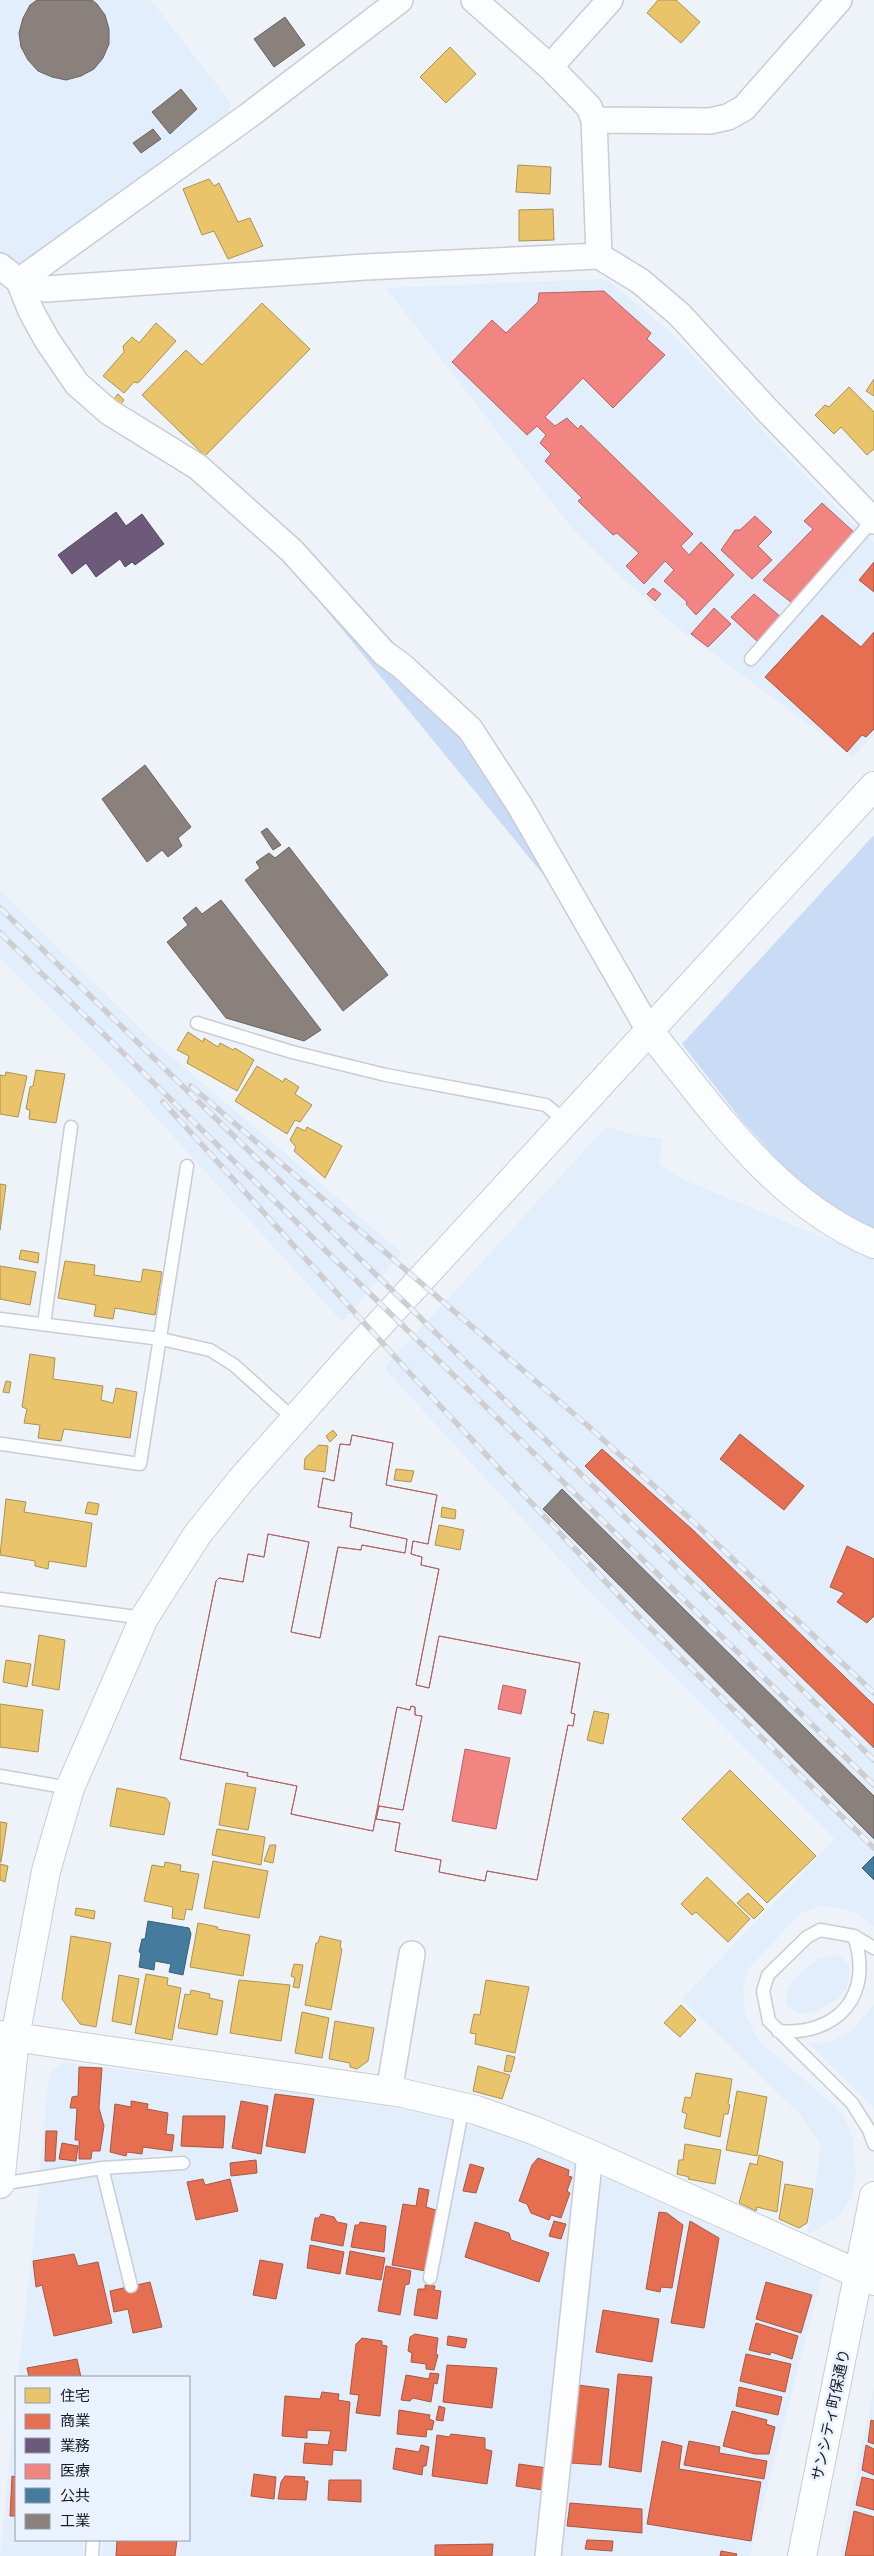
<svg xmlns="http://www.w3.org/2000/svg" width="874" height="2556" font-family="Literata,'Noto Sans JP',serif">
<rect width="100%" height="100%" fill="#eef3f9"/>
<path fill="#e2eefc" d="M0,0H151L231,103L227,118L22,270L0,252Z
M602,279L609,281L676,337L834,506L874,542V734L853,757L673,624L621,577L572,528L386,288Z
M0,890L150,1038L402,1253L342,1322L129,1088L0,957Z
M606,1127L639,1136L661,1138L660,1165L682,1179L874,1258V1926L856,1913L844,1909L821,1906L801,1913L749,1968L743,1985L745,2014L759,2041L836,2107L843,2115L853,2140L856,2174L851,2199L839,2216L807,2235L821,2145L800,2115L682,1999L835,1839L587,1589L384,1368Z
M834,1955L842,1958L847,1963L850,1970L847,1988L837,2000L812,2013H797L789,2008L785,2000L788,1989L794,1979L817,1959Z
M874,2005V2108L809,2043L819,2044L834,2040L850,2032Z
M62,2062L305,2094L430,2114L482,2128L575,2163L581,2179L544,2556H102L103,2540H189V2377H18L39,2186L99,2175L181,2170L184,2156L168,2154L39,2170L49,2075Z
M605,2177L822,2276L750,2556H558L594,2186Z
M874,2386V2556H840L860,2454Z
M16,2395V2540H84L83,2556H0Z"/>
<path fill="#c9dbf5" d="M267,538L464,735L560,895Z
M874,835V1228L845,1215L793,1177L743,1122L682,1044Z"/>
<path fill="#e9c46a" stroke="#ab9254" d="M658,0H676L700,22L681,43L647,13Z
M450,47L476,74L446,103L420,77Z
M518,165L551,167L550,194L516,192Z
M209,179L214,186L219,183L238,222L250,218L263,246L228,259L214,231L202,235L183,189Z
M553,209L554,240L519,241V210Z
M262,303L310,349L205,456L142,395L186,350L202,365Z
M156,323L176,341L138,383L134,382L124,393L103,376L124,352L123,346L132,337L139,343Z
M874,379V396L866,391Z
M849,387L874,412V449L867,455L841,427L834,434L815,415L825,405L829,407Z
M118,394L124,400L119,406L113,400Z
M188,1032L203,1042L204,1038L218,1047L220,1043L233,1050L235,1048L254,1060L237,1091L187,1063L189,1056L177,1050Z
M257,1066L283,1082L285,1078L299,1087L295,1094L312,1105L300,1122L295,1120L287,1134L235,1101Z
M36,1070L65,1074L56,1123L29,1119L30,1110L26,1109L30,1087L33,1086Z
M6,1072L27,1076L18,1117L0,1114V1075L5,1076Z
M297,1127L305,1131L307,1127L342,1146L325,1178L294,1151L296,1147L290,1140Z
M0,1184L6,1185L0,1230Z
M21,1250L39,1253L38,1263L19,1259Z
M65,1261L95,1265L94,1275L141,1282L143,1269L162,1272L155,1315L115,1308L113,1319L94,1316L96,1305L58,1298Z
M0,1266L36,1272L30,1305L0,1299Z
M30,1354L55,1358L53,1379L103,1386L101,1400L113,1403L116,1388L137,1392L130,1438L64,1429L61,1441L38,1438L40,1425L24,1423L27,1409L22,1407Z
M6,1381L11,1382L9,1393L3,1392Z
M333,1430L337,1435L330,1442L326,1436Z
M319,1445L328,1446L325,1472L304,1469L305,1458Z
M396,1469L414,1471L411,1482L394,1480Z
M6,1499L26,1502L24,1512L92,1523L86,1567L49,1561L48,1569L35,1566V1561L0,1555Z
M88,1502L99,1504L97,1515L85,1513Z
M442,1507L456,1510L455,1519L441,1517Z
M439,1525L464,1530L460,1550L435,1545Z
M39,1635L65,1640L59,1690L32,1685Z
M6,1660L31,1664L27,1687L3,1682Z
M0,1704L43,1710L38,1752L0,1747Z
M594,1711L609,1714L603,1744L587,1740Z
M730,1770L816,1856L767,1903L682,1819Z
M226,1783L256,1788L248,1830L219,1825Z
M117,1788L166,1798L170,1803L164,1835L110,1826Z
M0,1822L7,1823L1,1862H0Z
M217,1829L265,1837L261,1865L212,1855Z
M270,1845H276L273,1863L264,1861Z
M213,1861L268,1871L259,1918L204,1908Z
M165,1862L181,1865L180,1871L199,1874L192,1910L186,1909L184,1920L172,1918L173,1907L144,1901L152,1865L164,1867Z
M0,1864L8,1866L5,1882L0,1880Z
M707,1877L750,1919L728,1942L696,1912L692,1915L681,1904Z
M748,1893L764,1909L754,1919L737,1903Z
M76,1908L95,1911L94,1919L75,1915Z
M198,1923L218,1927L217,1929L250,1935L243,1976L190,1967Z
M71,1936L111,1943L96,2027L80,2024L62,1999Z
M320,1936L341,1941L340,1948L342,1949L331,2010L305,2005L316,1943H318Z
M294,1964L303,1965L299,1988L293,1987L295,1978L291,1976Z
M146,1974L168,1978L167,1985L181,1988L172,2040L135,2033Z
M119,1975L139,1979L131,2025L112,2021Z
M239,1980L290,1985L281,2041L230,2033Z
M486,1980L529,1987L515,2053L475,2044L476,2034L470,2033L474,2014L480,2015Z
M191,1990L210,1994L209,1998L223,2001L217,2035L178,2028L185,1994L190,1995Z
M681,2005L696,2020L680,2037L664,2023Z
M302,2012L329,2018L322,2058L295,2053Z
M335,2021L374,2028L368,2061L357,2069L350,2067V2063L329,2059Z
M507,2055L515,2057L511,2072L504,2071Z
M478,2066L510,2075L502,2099L473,2091Z
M696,2073L732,2079L728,2104L730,2105L728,2114H724L720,2137L684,2128L687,2114L682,2112L685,2097L691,2098Z
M737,2091L767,2097L757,2156L726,2150Z
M685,2144L721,2150L715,2184L688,2179L689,2177L677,2174L679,2160H683Z
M759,2155L783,2162L777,2212L757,2207L756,2211L739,2203L750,2163L757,2165Z
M785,2184L813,2189L807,2223L799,2228L779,2219Z"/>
<path fill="#e76f51" stroke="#a95643" d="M874,562V592L859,580Z
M822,615L861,647L874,632V729L866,737L862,735L847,752L765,677Z
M740,1434L804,1486L784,1510L720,1459Z
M602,1449L693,1530L874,1705V1748L585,1466Z
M847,1546L874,1559V1616L867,1623L837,1602L844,1593L830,1587Z
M79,2067L102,2068L99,2108L104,2126L100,2151H92L91,2159H79V2140H75L77,2108H70L72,2097L78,2096Z
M275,2094L314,2099L305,2153L266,2146Z
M131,2101L148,2104L147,2109L168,2113L166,2134L174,2135L172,2151L143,2147L142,2154L127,2152L126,2156L110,2152L115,2104L131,2107Z
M241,2101L268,2106L261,2154L232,2148Z
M183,2116H225L223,2148L181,2146Z
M46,2131H57L55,2161H45Z
M62,2143L78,2146L76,2161L59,2159Z
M538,2158L569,2170L568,2176L572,2177L567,2191L570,2193L561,2218L551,2215L549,2220L531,2213L527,2204L519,2201L532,2165Z
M256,2160L257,2173L231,2176L230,2163Z
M470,2164L484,2168L476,2193L463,2191Z
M203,2179L205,2185L230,2179L238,2211L196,2220L187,2182Z
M419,2188L429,2190L426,2207L436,2210L426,2271L392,2265L403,2204L416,2206Z
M659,2212L667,2213L683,2225L672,2288L661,2287L660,2292L646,2289Z
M321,2214L334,2217L337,2222L347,2224L343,2246L311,2240L315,2218H319Z
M554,2221L566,2224L561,2239L549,2236Z
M690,2221L719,2238L704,2328L671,2323Z
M360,2222L386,2226L384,2252L351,2247L355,2225H359Z
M475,2222L509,2233L511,2240L549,2253L539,2282L465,2257Z
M310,2245L344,2252L340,2274L307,2268Z
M350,2251L385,2258L381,2280L346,2274Z
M74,2254L78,2266L98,2262L112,2323L54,2336L42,2285L36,2287L33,2261Z
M260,2260L283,2264L276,2299L253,2295Z
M386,2266L411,2271L409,2284L405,2285L400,2315L378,2311Z
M150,2282L162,2327L133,2333L128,2309L114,2312L110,2291Z
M766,2282L812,2295L801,2333L756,2319Z
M425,2285L435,2286L434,2290L441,2291L437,2319L414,2315L418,2289H425Z
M603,2310L659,2319L652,2362L596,2352Z
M756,2323L798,2336L792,2359L771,2352L770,2355L749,2350Z
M415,2334L438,2338L436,2354L438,2355L434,2370L426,2369V2364L411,2362L412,2353L408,2351L410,2337Z
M448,2336L467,2339L465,2348L447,2345Z
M362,2338L382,2341V2345L387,2346L380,2416L356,2413L359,2395L350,2394L356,2344Z
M746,2354L791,2364L785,2392L740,2381Z
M77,2359L81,2377H29L27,2368Z
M447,2365L497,2368L492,2408L443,2402Z
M430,2373L439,2374L437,2384L434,2383L431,2402L413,2398L410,2401L401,2400L406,2375L429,2379Z
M618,2374L652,2377L641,2472L609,2467Z
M578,2385L609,2389L601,2465L571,2463Z
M739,2387L782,2397L778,2415L736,2406Z
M322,2392L339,2394L338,2400L350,2402L346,2451L333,2450L332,2465L303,2463L305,2443L328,2445L331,2431L307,2430V2438L282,2436L285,2396L320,2399Z
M439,2406L445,2408L443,2421L436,2420Z
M399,2410L430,2415L429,2419L434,2421L432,2430L427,2429L426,2437L397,2434Z
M732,2411L767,2420L766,2424L775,2427L769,2454H755L723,2446Z
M871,2420L874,2421V2444L868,2442Z
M451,2434L485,2438V2449L492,2451L487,2484L432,2476L437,2435L449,2437Z
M662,2441L682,2446L679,2469L761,2482L751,2541L647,2524Z
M689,2441L720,2447L719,2453L767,2461L764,2479L684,2465Z
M421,2445L429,2447L426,2466H423L422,2475L393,2469L396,2448L419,2452Z
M866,2445L874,2449V2475L862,2470Z
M519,2464L547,2468L543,2490L516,2486Z
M254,2474L276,2477L274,2499L251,2496Z
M12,2476L16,2477V2516H10Z
M285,2476L305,2477L304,2481H308L306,2500L278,2499L281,2482Z
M862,2477L874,2480V2510L856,2505Z
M329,2480H361V2502L328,2500Z
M570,2503L642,2509V2533L567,2526Z
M854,2511L874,2517V2556H845Z
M117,2540H177L175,2556H116Z
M587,2540L613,2541L612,2551L585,2549Z
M493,2544L492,2556H435V2545Z
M721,2551L737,2554L736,2556H720Z"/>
<path fill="#6d597a" stroke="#544760" d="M116,512L126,526L142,514L164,544L135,565L132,562L125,567L120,559L96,577L86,563L72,574L58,555Z"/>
<path fill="#f28482" stroke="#b16565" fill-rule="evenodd" d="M604,291L651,333L647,339L665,355L613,408L583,378L545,417L555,426L567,418L578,429L581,425L693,534L681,546L689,555L701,542L734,575L696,615L686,604L687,602L664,581L674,570L665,561L644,584L626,566L639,553L617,533L613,535L578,501L582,498L545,461L551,454L540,443L546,435L537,426L527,435L452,362L492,320L506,333L538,302L539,293Z
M822,503L855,533L792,603L763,580L813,529L804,521Z
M755,516L772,532L758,546L772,560L752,579L721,550L735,530H740Z
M653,588L661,594L655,601L647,594Z
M754,594L782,618L759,643L731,617Z
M714,608L731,624L708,647L691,634Z
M352,1435L393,1443L386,1485L437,1495L428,1544L413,1541L411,1554L422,1557L421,1565L439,1569L416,1685L429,1688L439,1636L580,1663L571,1713L575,1714L573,1726L568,1725L537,1880L487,1871L485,1881L439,1872L441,1860L395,1851L400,1823L376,1819L379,1806L403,1810L422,1716L415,1715V1707L411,1706L410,1710L397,1707L373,1831L291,1814L297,1786L247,1776L248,1773L180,1759L216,1581L219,1578L243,1582L248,1554L264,1557L268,1534L309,1542L291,1632L320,1638L338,1547L361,1550L362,1545L405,1553L407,1539L350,1527L352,1513L318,1507L323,1478L334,1481L340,1444L350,1445ZM503,1685L526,1690L521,1714L498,1709ZM465,1749L510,1758L496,1829L452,1821Z
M352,1435L393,1443L386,1485L437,1495L428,1544L413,1541L411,1554L422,1557L421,1565L439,1569L416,1685L429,1688L439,1636L580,1663L571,1713L575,1714L573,1726L568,1725L537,1880L487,1871L485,1881L439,1872L441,1860L395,1851L400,1823L376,1819L379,1806L403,1810L422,1716L415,1715V1707L411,1706L410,1710L397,1707L373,1831L291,1814L297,1786L247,1776L248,1773L180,1759L216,1581L219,1578L243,1582L248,1554L264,1557L268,1534L309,1542L291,1632L320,1638L338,1547L361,1550L362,1545L405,1553L407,1539L350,1527L352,1513L318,1507L323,1478L334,1481L340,1444L350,1445Z"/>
<path fill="#457b9d" stroke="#385f78" d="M874,1856V1880L862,1868Z
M148,1921L189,1928L191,1934L183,1975L169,1972L171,1964L155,1961L154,1970L139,1967L141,1953L139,1952L142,1939H145Z"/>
<path fill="#8a817c" stroke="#686361" d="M37,0H92L97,4L105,15L109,29V44L103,58L94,69L81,76L66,80L52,77L38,71L28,60L21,47L19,33L23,18L30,5Z
M285,17L305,45L274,67L254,39Z
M181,89L197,109L170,134L152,112Z
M153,129L161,139L141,153L133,143Z
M145,765L191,827L178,838L182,846L168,857L162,850L147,862L102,799Z
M267,828L281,845L273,850L261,832Z
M289,847L388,975L343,1011L245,880L260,868L256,862L269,853L275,858Z
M221,900L321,1030L304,1041L226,1018L167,942L188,925L183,918L196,907L202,914Z
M562,1489L874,1796V1839L543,1509Z"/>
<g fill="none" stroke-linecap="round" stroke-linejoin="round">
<g stroke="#c9cdd3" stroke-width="15">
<path id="lane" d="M751,659L873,520
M197,1023L292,1052L386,1075L546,1105L566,1122
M0,1319L161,1339L210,1350L234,1365L294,1419
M44,1324L71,1127
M2,1444L140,1464L187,1166
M0,1599L144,1618
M0,1776L70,1788
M874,1948L854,1936L820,1930L807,1937L768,1975L763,1991L769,2021L852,2103L869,2130L874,2144
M778,2031C838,2036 874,1995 854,1936
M102,2168L131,2286
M0,2184L102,2168L183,2163
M430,2278L463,2106
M92,2556L93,2540"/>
</g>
<g stroke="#c9cdd3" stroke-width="28">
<path id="street" d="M474,0L550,67L589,107L594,120L710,121L728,117L744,108L839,0
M550,67L610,0
M594,120L599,256
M0,266L19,281L46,289L365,267L599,256L640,281L680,315L767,410L874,521
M19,281L31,311L47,340L77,384L109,412L198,467L292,551L384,653L402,666L470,729L520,806L650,1032
M19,281L248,116L400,0
M389,2092L412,1954
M548,2556L590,2154"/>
</g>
<g stroke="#c9cdd3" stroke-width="30">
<path id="secondary" d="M650,1032C716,1113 774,1201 874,1244
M0,2035L402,2093L476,2110L533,2130L590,2154L874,2281
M0,2184L15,2037L46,1871L70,1788L144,1618L197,1535L241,1480L356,1350L874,786
M802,2556L874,2196"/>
</g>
<use href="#lane" stroke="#fcfdfe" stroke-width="12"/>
<use href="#street" stroke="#fcfdfe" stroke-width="25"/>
<use href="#secondary" stroke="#fcfdfe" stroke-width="28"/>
<g stroke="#ceced0" stroke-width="5.5">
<path id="rail" d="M0,908L874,1760
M0,933L874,1785
M191,1086L588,1426L697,1525L874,1693
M163,1102L428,1393L637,1615L874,1848"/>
</g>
<use href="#rail" stroke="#e9f2fe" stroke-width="4" stroke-dasharray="11" stroke-linecap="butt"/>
</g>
<g text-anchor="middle" stroke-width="5" stroke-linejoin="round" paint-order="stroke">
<g font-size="15" fill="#191d22" stroke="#e9f2fe">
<text transform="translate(831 2415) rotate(-78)" y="5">サンシティ町保通り</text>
</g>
</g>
<rect x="15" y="2376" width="175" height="165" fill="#e9f2fe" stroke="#969da6"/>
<rect x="25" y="2388" width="25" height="15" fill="#e9c46a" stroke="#969da6"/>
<text x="60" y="2401" font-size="15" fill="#191d22">住宅</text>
<rect x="25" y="2414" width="25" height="15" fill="#e76f51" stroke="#969da6"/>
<text x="60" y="2426" font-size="15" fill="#191d22">商業</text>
<rect x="25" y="2438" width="25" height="15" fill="#6d597a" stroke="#969da6"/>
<text x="60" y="2451" font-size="15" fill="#191d22">業務</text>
<rect x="25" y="2464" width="25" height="15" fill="#f28482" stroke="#969da6"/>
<text x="60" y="2476" font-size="15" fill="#191d22">医療</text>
<rect x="25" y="2488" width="25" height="15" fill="#457b9d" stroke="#969da6"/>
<text x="60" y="2501" font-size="15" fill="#191d22">公共</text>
<rect x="25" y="2514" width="25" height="15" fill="#8a817c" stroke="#969da6"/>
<text x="60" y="2526" font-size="15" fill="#191d22">工業</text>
</svg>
